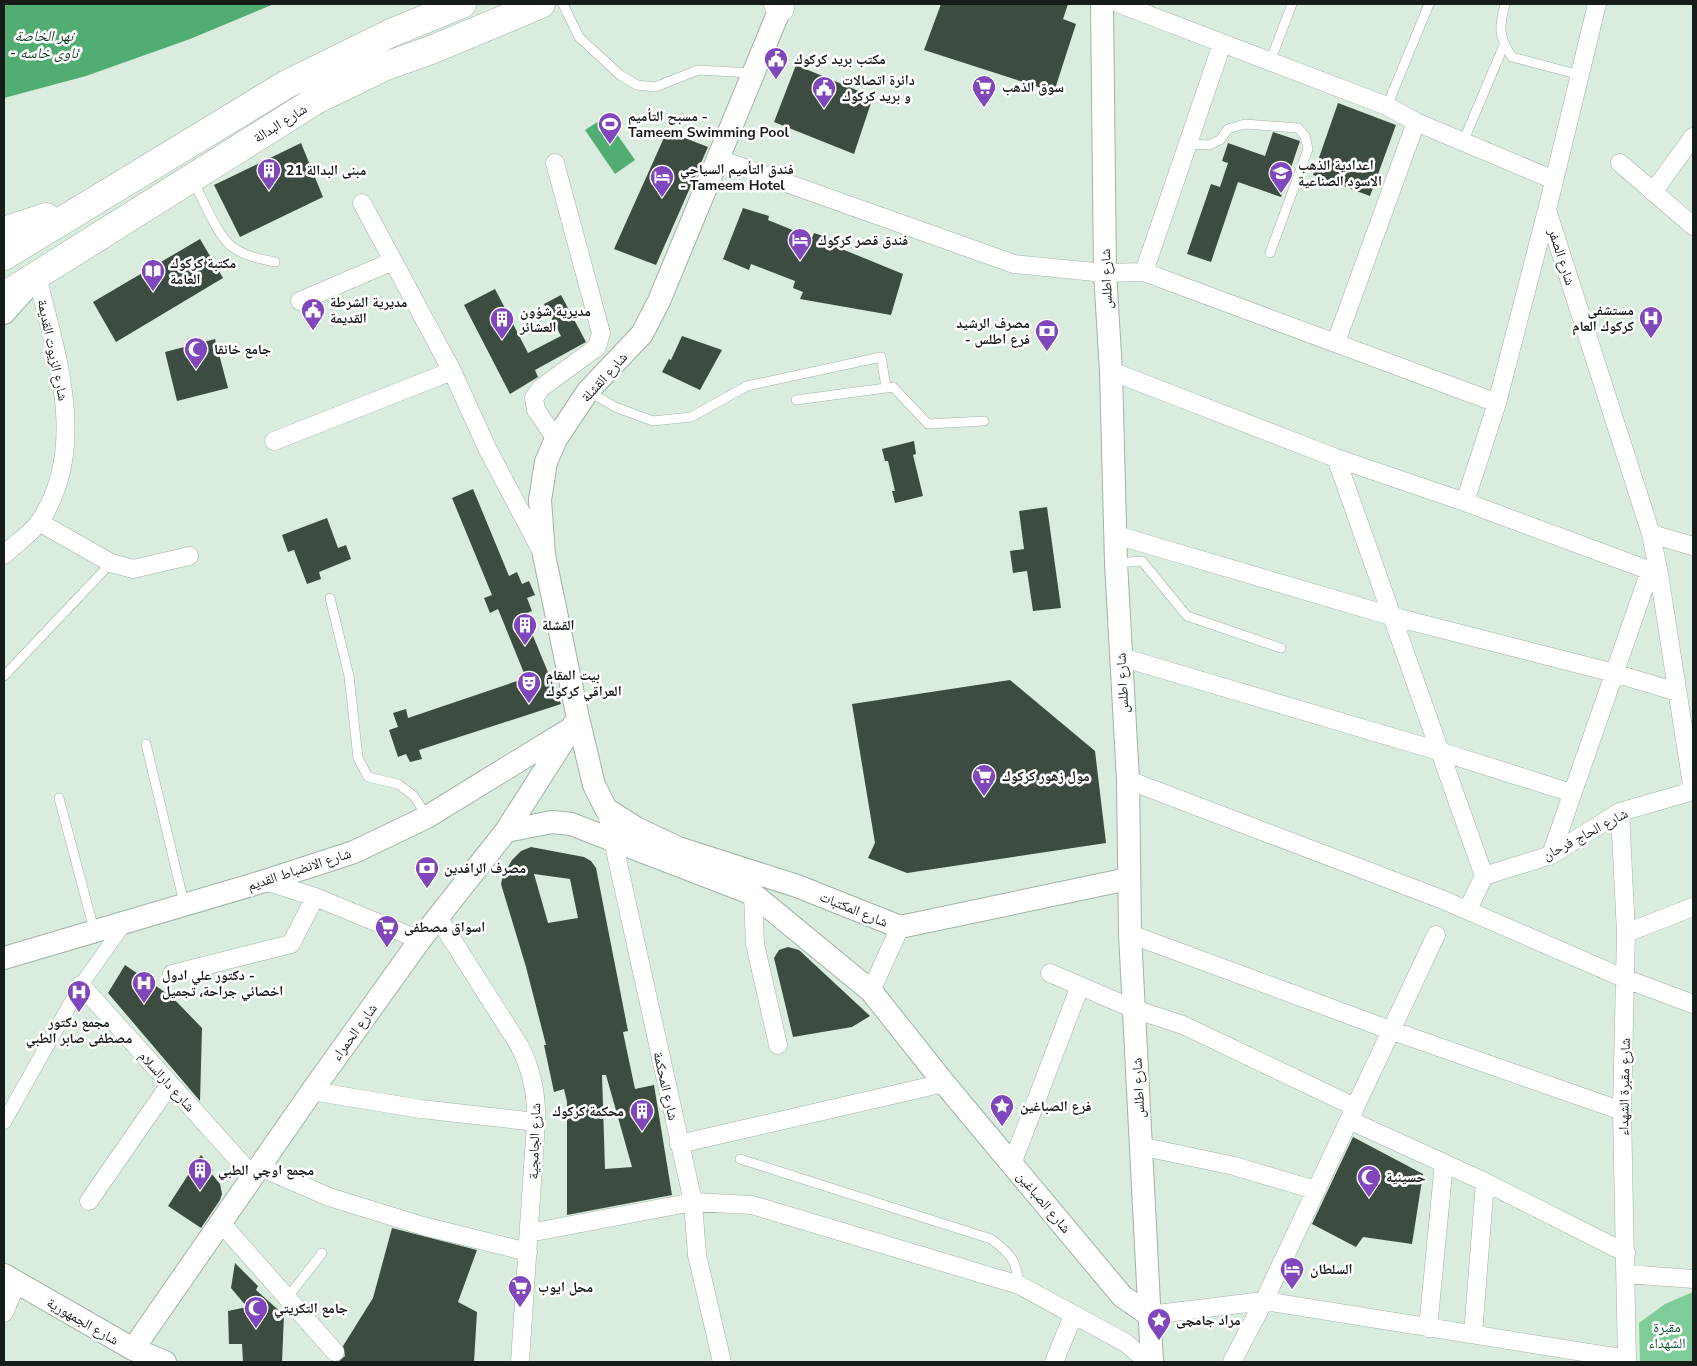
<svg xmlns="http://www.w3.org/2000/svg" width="1697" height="1366" font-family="'Nunito Sans','Noto Naskh Arabic',sans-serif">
<rect width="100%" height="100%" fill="#d9ecdd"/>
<path fill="#7ecc97" d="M1693,1292V1362H1640L1639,1323L1665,1304Z"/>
<path fill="#52ad73" d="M4,4H274L190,39L86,76L4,98Z
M605,117L635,160L615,174L585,130Z"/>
<path fill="#3c4c40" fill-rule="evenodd" d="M941,4H1068L1063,19L1076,24L1054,92L924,50Z
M796,65L873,97L854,154L774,122Z
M1338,103L1396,125L1370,196L1313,175Z
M667,131L708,147L656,265L614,249Z
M1273,132L1300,141L1281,197L1238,182L1211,262L1187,254L1211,184L1220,187L1228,163L1222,161L1228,143L1265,156Z
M301,143L323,197L240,237L214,185Z
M743,208L769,216L768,220L812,238L814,233L838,241L837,247L903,274L891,315L800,299L803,292L793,288L795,281L751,264L749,270L723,259Z
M200,239L223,278L116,342L93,302Z
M495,289L528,353L561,336L544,304L561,295L586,342L535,370L538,377L510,394L464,305Z
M682,336L722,350L700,390L662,372L669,359L671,360Z
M215,339L228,388L177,401L165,352Z
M914,441L916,454L913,455L923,496L895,503L892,491H895L888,461H885L882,449Z
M473,489L509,576L517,572L522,584L529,581L535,595L527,598L532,611L524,614L561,704L419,750L422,759L410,762L406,754L398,757L389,730L398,727L393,713L406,709L408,718L526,678L498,609L490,613L484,598L492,595L452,498Z
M1047,507L1061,608L1033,611L1027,571L1013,573L1010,551L1024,549L1019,511Z
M327,518L338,548L346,545L351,559L319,572L321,579L307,584L294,550L288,552L282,535Z
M1010,680L1095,751L1106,843L907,873L868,858L875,843L852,704Z
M531,847L584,857L591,861L596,868L628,1031L623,1032L635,1089L654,1085L672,1195L567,1215V1102L564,1089L554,1092L544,1045H546L526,967L501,884L503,876L512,860L521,851ZM534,874L570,879L578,918L548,923ZM602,1075H606L632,1167L605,1169Z
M788,947L799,950L870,1016L852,1027L793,1037L774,958L779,950Z
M125,965L172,997L202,1028L200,1101L108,993Z
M1353,1137L1423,1174L1412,1244L1363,1237L1356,1247L1312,1224Z
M201,1155L213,1170L211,1173L220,1184L222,1194L220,1200L201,1228L168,1206Z
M392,1228L477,1250L458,1302L477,1312L474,1362H338L345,1356L343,1346L373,1298Z
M235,1263L258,1286L256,1290L284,1315L282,1362H243L242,1344H229L228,1311L247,1307L231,1288Z"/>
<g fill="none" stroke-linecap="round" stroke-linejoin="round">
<g stroke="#a0b3a5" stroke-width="10">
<path id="service" d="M563,4L579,37L620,75L637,85L655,87L698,70L752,73
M1505,4C1499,28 1498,36 1512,57L1580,75
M1270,62L1292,4
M1387,106L1429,4
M1463,142L1504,45
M1188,144L1209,145L1220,140L1228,129L1245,124L1298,128L1305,136L1308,149L1270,253
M193,181C203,199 216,233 231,246C244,256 260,259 275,262
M588,391L615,407L653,421L691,417L747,386L881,357L886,387
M796,400L893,387L928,424L984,421
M1116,563L1142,561L1187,616L1281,648
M330,598L349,676L358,758L368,777L398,784L414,796L427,817
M4,676L111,563
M146,744L184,903
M59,798L94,930
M740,1159L991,1239C1011,1254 1016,1259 1019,1285
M288,1297L322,1253"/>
</g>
<g stroke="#a0b3a5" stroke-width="15">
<path id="pedestrian" d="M4,1122L81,985L125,923"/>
</g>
<g stroke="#a0b3a5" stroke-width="19">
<path id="minor" d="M1120,4L1387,106L1416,122L1554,180
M1597,4L1547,210L1651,534L1659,574L1693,791
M719,159L1014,264L1105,273L1144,272L1497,403
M555,163L601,333L597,347L541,388L534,398L536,410L556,439
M1620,163L1693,226
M1653,192L1693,137
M362,203L452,371L488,450L542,552
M1144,272L1222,44
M300,301L393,261
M1336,342L1416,122
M1111,371L1336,458L1465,502L1659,574
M274,441L452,371
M1336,458L1484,876
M1465,502L1497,403L1547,210
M39,522L111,563L133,569L189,556
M1651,534L1693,546
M1116,535L1391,616L1614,673L1677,692
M4,555C15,544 31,534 40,521C89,447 56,354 37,276
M1121,657L1439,751L1572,793
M1128,780L1441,899L1626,979L1693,1004
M606,809L693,1202L697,1255L722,1362
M1620,812L1626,933L1622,1111L1627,1362
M1551,855L1650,571
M265,881L315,897L420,940
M753,894L755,944L778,1045
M1468,909L1484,876L1551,855L1620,812L1693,791
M437,916L519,1045C532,1070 537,1094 536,1122L520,1362
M1626,933L1693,907
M1130,934L1390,1030L1622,1111
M1050,973L1134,1009L1183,1025L1355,1107
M172,974L291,944L315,897
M81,985L253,1176
M871,991L900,927
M312,1091L421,1109L536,1122
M1349,1120L1485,1182L1626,1253
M679,1144L944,1083
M1140,1146L1234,1166L1315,1190
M1012,1164L1080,986
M260,1167L329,1197L423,1226L528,1252
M89,1201L170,1084
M222,1224L335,1352
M529,1233L693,1202L752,1205L1019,1285L1126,1343L1148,1362
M1626,1274L1693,1279
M4,1313L17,1282
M1149,1315L1264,1301L1627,1359
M1428,1328L1444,1163
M1473,1334L1485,1182
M1054,1362L1073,1316
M1232,1362L1264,1301L1436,935"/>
</g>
<g stroke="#a0b3a5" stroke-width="24">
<path id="tertiary" d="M782,4L659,301L642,334L588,391L556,439L546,462L540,500L544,555L578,718L594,785L606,809L636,828L678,848L797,886L900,927L1128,879
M1102,4L1105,273L1111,371L1116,563L1128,780L1130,934L1152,1362
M4,313L28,286
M506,831L552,822L571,824L753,894L871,991L944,1083L1122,1296L1149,1315
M4,958L265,881L354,852L427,817L567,731
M4,1275L133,1349L165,1362
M133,1349L312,1091L420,940L506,831L578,718"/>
</g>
<g stroke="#a0b3a5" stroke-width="29">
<path id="primary" d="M778,4L780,8
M4,231L46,217
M4,256L287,84L391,33L462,4
M4,296L316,100L386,66L431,50L541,4"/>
</g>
<use href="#service" stroke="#fff" stroke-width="9"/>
<use href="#pedestrian" stroke="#fff" stroke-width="14"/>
<use href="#minor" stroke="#fff" stroke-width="18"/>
<use href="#tertiary" stroke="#fff" stroke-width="22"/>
<use href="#primary" stroke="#fff" stroke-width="28"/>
</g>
<defs>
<g id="civic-pin" transform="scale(1.25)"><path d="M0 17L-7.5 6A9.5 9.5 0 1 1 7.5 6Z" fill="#8046bc" stroke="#fff"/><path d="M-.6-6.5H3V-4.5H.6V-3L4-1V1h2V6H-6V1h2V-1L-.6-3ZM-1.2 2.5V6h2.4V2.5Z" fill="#fff"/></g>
<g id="supermarket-pin" transform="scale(1.25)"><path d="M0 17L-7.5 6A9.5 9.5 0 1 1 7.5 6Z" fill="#8046bc" stroke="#fff"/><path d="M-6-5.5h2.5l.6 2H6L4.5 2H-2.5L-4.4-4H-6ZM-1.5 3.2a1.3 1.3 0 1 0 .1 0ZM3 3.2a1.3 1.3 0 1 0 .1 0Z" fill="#fff"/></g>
<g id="stadium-pin" transform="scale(1.25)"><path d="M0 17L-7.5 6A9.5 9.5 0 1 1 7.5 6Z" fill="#8046bc" stroke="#fff"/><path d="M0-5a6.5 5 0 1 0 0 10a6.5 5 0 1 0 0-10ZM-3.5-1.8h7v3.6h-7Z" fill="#fff"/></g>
<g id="building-pin" transform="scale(1.25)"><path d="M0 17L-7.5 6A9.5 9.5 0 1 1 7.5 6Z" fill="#8046bc" stroke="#fff"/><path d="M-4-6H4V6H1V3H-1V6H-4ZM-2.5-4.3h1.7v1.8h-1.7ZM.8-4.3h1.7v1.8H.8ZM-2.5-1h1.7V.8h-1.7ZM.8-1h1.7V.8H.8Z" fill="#fff"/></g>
<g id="school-pin" transform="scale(1.25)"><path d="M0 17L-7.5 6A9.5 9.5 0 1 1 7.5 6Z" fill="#8046bc" stroke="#fff"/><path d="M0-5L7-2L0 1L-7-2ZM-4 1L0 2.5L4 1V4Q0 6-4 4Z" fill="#fff"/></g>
<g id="hotel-pin" transform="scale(1.25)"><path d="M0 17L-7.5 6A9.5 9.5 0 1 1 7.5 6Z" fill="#8046bc" stroke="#fff"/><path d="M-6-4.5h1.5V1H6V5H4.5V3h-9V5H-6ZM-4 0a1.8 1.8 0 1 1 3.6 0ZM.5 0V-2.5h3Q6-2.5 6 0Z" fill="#fff"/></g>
<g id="library-pin" transform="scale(1.25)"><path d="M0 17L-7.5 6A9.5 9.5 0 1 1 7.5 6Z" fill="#8046bc" stroke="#fff"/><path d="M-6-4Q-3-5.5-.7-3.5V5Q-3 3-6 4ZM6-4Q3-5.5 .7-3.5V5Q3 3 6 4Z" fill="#fff"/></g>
<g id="hospital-pin" transform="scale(1.25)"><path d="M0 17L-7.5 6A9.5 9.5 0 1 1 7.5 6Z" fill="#8046bc" stroke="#fff"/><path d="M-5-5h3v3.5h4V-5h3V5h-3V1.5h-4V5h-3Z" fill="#fff"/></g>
<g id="bank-pin" transform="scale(1.25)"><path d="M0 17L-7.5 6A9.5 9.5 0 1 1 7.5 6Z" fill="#8046bc" stroke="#fff"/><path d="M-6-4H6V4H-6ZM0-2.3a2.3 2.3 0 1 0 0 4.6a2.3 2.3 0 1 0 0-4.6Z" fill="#fff"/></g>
<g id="mosque-pin" transform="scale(1.25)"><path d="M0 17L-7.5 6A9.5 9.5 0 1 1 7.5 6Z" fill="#8046bc" stroke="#fff"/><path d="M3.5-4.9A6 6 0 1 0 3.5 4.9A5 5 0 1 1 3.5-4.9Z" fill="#fff"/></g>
<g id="theatre-pin" transform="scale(1.25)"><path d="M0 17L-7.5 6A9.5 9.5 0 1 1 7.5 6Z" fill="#8046bc" stroke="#fff"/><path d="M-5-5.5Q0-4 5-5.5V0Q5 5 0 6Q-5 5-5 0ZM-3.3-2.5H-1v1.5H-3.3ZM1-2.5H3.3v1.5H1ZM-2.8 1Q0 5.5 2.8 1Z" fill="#fff"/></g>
<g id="sight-pin" transform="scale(1.25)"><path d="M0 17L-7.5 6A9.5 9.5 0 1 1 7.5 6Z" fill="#8046bc" stroke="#fff"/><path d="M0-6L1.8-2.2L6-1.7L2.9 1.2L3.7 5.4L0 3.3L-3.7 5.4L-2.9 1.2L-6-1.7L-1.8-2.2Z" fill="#fff"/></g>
</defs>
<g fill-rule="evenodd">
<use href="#civic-pin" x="776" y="59"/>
<use href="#supermarket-pin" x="984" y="87"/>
<use href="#civic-pin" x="824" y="88"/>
<use href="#stadium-pin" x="610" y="124"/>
<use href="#building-pin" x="269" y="170"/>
<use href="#school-pin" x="1281" y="173"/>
<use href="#hotel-pin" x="662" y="177"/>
<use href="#hotel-pin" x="800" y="240"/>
<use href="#library-pin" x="153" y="271"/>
<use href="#civic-pin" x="313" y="310"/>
<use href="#hospital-pin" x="1651" y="318"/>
<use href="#building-pin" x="502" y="319"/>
<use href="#bank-pin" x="1047" y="331"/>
<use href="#mosque-pin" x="196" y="349"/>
<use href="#building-pin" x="525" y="625"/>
<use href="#theatre-pin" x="529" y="683"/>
<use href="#supermarket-pin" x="984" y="776"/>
<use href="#bank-pin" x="427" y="868"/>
<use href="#supermarket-pin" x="387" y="927"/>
<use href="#hospital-pin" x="144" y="983"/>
<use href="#hospital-pin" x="79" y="992"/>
<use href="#sight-pin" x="1002" y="1106"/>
<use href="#building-pin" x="642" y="1111"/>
<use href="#building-pin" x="200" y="1170"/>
<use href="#mosque-pin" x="1369" y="1177"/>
<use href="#hotel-pin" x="1292" y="1269"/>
<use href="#supermarket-pin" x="520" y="1287"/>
<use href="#mosque-pin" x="256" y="1308"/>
<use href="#sight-pin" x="1159" y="1320"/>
</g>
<g text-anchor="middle" stroke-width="5" stroke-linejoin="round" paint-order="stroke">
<g font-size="14" font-weight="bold" fill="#161c18" stroke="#fff" text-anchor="start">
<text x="794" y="64">مكتب بريد كركوك</text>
<text x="842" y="85">دائرة اتصالات<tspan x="842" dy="16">و بريد كركوك</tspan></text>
<text x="1002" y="92">سوق الذهب</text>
<text x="628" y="121">مسبح التأميم -<tspan x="628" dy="16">Tameem Swimming Pool</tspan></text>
<text x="1298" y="170">اعدادية الذهب<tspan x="1298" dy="16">الاسود الصناعية</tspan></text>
<text x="680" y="174">فندق التأميم السياحي<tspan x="680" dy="16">- Tameem Hotel</tspan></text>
<text x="286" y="175">مبنى البدالة 21</text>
<text x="818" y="245">فندق قصر كركوك</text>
<text x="170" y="268">مكتبة كركوك<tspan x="170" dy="16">العامة</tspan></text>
<text x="330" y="307">مديرية الشرطة<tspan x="330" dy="16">القديمة</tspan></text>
<text x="1634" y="315" text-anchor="end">مستشفى<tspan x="1634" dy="16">كركوك العام</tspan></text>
<text x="520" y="316">مديرية شؤون<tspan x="520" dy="16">العشائر</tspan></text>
<text x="1030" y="328" text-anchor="end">مصرف الرشيد<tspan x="1030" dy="16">- فرع اطلس</tspan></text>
<text x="214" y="354">جامع خانقا</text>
<text x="542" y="630">القشلة</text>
<text x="546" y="680">بيت المقام<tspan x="546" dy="16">العراقي كركوك</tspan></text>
<text x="1002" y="781">مول زهور كركوك</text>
<text x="444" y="873">مصرف الرافدين</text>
<text x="404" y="932">اسواق مصطفى</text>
<text x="162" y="980">دكتور علي ادول -<tspan x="162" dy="16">اخصائي جراحة، تجميل</tspan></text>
<text x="79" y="1027" text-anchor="middle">مجمع دكتور<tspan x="79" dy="16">مصطفى صابر الطبي</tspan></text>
<text x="1020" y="1111">فرع الصباغين</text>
<text x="624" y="1116" text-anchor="end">محكمة كركوك</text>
<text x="218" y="1175">مجمع اوچي الطبي</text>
<text x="1386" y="1182">حسينية</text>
<text x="1310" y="1274">السلطان</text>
<text x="538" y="1292">محل ايوب</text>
<text x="274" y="1313">جامع التكريتي</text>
<text x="1176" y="1325">مراد جامچی</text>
</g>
<g font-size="14" fill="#161c18" stroke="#fff">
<text transform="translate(280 123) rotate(-32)" y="5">شارع البدالة</text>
<text transform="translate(1562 257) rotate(72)" y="5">شارع الصفر</text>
<text transform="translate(1106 279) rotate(-92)" y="5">شارع اطلس</text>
<text transform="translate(53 350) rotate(78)" y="5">شارع الزيوت القديمة</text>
<text transform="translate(604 377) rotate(-48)" y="5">شارع القشلة</text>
<text transform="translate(1122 683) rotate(-93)" y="5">شارع اطلس</text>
<text transform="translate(1585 834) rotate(-28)" y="5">شارع الحاج فرحان</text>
<text transform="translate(299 869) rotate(-18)" y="5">شارع الانضباط القديم</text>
<text transform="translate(854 909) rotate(22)" y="5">شارع المكتبات</text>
<text transform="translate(354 1032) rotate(-54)" y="5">شارع الحمراء</text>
<text transform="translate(167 1081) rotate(48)" y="5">شارع دارالسلام</text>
<text transform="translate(666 1086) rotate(77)" y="5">شارع المحكمة</text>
<text transform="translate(1624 1087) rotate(-89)" y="5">شارع مقبرة الشهداء</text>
<text transform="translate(1138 1088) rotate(-93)" y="5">شارع اطلس</text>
<text transform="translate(534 1141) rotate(-88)" y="5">شارع الجامجية</text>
<text transform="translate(1044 1202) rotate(50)" y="5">شارع الصباغين</text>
<text transform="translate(83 1321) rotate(30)" y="5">شارع الجمهورية</text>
</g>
<g font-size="14" fill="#064f29" stroke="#fff">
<text x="1667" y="1332">مقبرة<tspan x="1667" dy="16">الشهداء</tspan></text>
</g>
<g font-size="15" font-style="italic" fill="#143a22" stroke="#fff">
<text x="44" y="41">نهر الخاصة<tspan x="44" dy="17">- ئاوی خاسە</tspan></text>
</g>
</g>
<rect width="1697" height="1366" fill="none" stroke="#161c18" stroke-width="10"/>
</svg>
